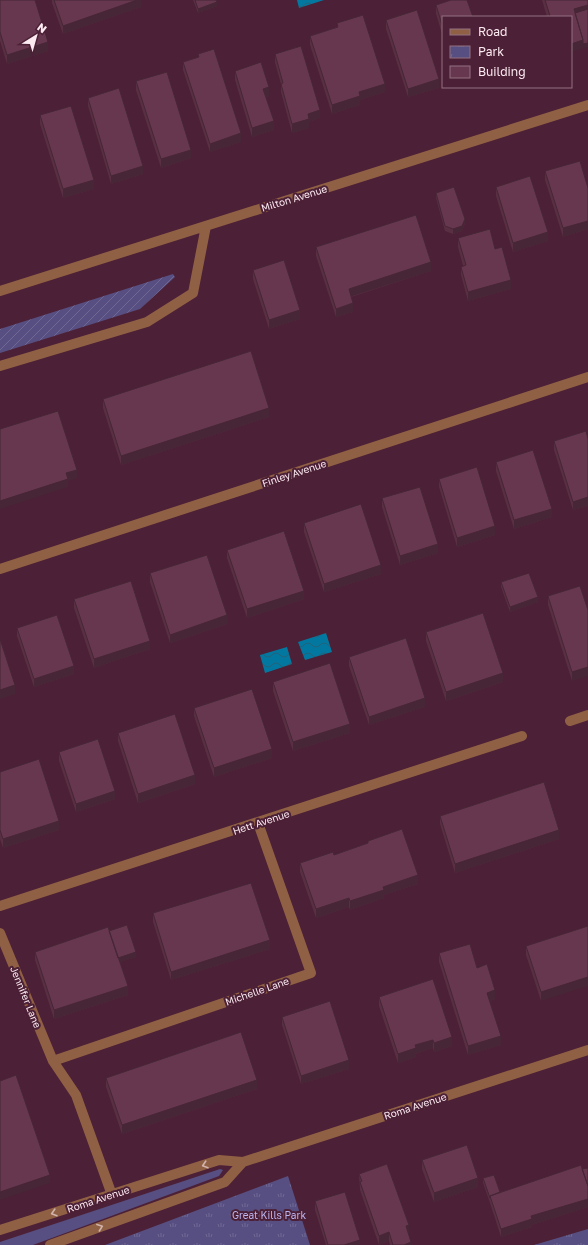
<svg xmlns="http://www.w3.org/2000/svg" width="588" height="1245" font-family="'Golos Text',sans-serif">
<defs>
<pattern id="park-tufts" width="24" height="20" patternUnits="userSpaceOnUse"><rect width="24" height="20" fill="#574f81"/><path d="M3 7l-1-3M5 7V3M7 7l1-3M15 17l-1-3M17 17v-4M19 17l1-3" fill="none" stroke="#706893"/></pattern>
<pattern id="garden-furrows" width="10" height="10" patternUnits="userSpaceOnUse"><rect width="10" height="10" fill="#574f81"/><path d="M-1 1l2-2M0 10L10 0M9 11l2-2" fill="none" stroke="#706893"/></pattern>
<pattern id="water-waves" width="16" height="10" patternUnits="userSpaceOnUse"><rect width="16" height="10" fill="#0278a0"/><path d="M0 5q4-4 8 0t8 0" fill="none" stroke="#236278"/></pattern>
</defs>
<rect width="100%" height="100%" fill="#4c2036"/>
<path fill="#574f81" d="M220,1169L223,1170L219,1176L33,1245H0V1242Z"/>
<path fill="url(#park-tufts)" d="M288,1176L310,1245H105Z
M588,1229V1245H534Z"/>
<path fill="url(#garden-furrows)" d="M173,274L175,277L140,309L0,353V329Z"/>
<path fill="url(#water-waves)" d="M297,0H324L299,8Z
M326,633L332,652L305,660L298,642Z
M287,647L292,664L265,673L260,655Z"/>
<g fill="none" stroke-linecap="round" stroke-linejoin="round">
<path stroke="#906044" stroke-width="10" d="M0,291L588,105
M0,366L147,322L193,293L206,226
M0,569L588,377
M570,721L588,715
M0,906L522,736
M0,933L53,1061L76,1095L112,1195
M53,1061L311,973L258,823
M0,1230L219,1160L243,1162L588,1050
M50,1245L225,1182L243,1162"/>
</g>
<path fill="#582f43" d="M0,0L48,51L7,64L0,41Z
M52,0H141V7L63,34L52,3Z
M193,0H216L217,6L198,13Z
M542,0H588L547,17Z
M436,5L443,17V37L436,14Z
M386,20L439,88L408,97L386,29Z
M337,23L385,92L360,100V105L332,114L310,45V36L337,27Z
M198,54L241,142L210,152L183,70V62L198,57Z
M275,54L320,118L309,122V128L292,133L281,92V84L275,63Z
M235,71L269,96L266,97L274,130L252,137L235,80Z
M136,81L191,158L161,168L136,90Z
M88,98L143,174L111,184L88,106Z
M40,115L94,189L63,198L40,124Z
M545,171L588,188V229L563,237L545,180Z
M496,187L548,241L513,252L496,196Z
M436,193L465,223L462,231L453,234L445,231L436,198Z
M458,238L511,289L468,301L461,275V267L463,266L458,247Z
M316,247L431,271L351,297L353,312L336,317L316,256Z
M253,270L300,319L269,329L253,279Z
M103,399L269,417L121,465L103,408Z
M588,439V506L573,510L554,450V441Z
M496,462L552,517L514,529L496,471Z
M439,479L495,535L457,547L439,487Z
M382,498L438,553L400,565L382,507Z
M304,523L381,574L324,592L304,532Z
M227,550L304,599L247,618L227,558Z
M150,573L227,624L170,643L150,582Z
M501,582L538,602L510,612L501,587Z
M580,586L572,681L548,605V596Z
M74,599L150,649L94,668L74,608Z
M17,628L74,674L34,687L17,636Z
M426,632L503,682L446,701L426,641Z
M349,657L425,707L369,725L349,666Z
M273,682L350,733L293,751L273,691Z
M194,708L272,758L214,777L194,716Z
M118,733L195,784L138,803L118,741Z
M59,752L115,799L76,812L59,761Z
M0,772L59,830L3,848L0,839Z
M440,816L559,839L455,873L440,824Z
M368,841L418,884L384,895V898L350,910L349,907L316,918L300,872V863L334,855L368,843Z
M153,913L270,949L171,980L153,922Z
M588,926L541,1001L526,955V946Z
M109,931L136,957L120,962L128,995L54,1019L35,960V952Z
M439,953L477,968L495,999L490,1001L501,1045L468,1055L439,962Z
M379,997L452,1046L434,1052L433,1048L416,1054V1057L398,1063L379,1006Z
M282,1017L349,1069L301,1084L282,1025Z
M106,1078L257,1089L122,1134L106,1087Z
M422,1160L478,1187L434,1202L422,1169Z
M588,1168V1207L532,1225V1227L501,1237L490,1203L483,1183V1178L500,1192Z
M359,1174L409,1234H408L411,1245H390L389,1241L379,1245L360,1190Z
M315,1201L360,1245H326L315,1210Z"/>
<path fill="#472637" d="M137,0H141V7L63,34V26Z
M217,2V6L198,13V9Z
M588,5V14L575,18L574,9Z
M583,40L588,43V47L571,52V44Z
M48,42V51L7,64V55Z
M439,79V88L408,97V89Z
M385,84V92L360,100V105L332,114V105L359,92Z
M269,87V96L263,98V89Z
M320,110V118L309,122V128L292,133V124L308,114Z
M274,121V130L252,137V128Z
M241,133V142L210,152V144Z
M191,150V158L161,168V159Z
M143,166V174L111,184V176Z
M94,180V189L63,198V189Z
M465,219V223L462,231L453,234V229Z
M588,221V229L563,237V228Z
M548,232V241L513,252V243Z
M431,262V271L349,297V289Z
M511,280V289L468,301V292Z
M353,303V312L336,317V309Z
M300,310V319L269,329V320Z
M269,408V417L121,465V456Z
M77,470V478L68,481V487L0,509V501L66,473Z
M588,497V506L573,510V502Z
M552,509V517L514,529V520Z
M495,526V535L457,547V538Z
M438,544V553L400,565V556Z
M381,565V574L324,592V584Z
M304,591V599L247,618V609Z
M538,597V602L510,612V607Z
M227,615V624L170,643V635Z
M150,641V649L94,668V659Z
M74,666V674L34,687V679Z
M588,667V676L572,681V672Z
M503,673V682L446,701V692Z
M15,685V694L0,699V690Z
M425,698V707L369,725V717Z
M350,724V733L293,751V742Z
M272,749V758L214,777V768Z
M195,775V784L138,803V794Z
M115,791V799L76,812V804Z
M59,821V830L3,848V839Z
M559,830V839L455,873V864Z
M418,875V884L384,895V898L350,910V901L383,887Z
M349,898V907L316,918V909Z
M270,940V949L171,980V972Z
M136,952V957L117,963V958Z
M588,977V986L541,1001V992Z
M128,986V995L54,1019V1010Z
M495,990V999L487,1002V993Z
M501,1036V1045L468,1055V1046Z
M452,1037V1046L434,1052V1043Z
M433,1040V1048L416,1054V1057L398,1063V1054L415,1045Z
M349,1060V1069L301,1084V1076Z
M257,1080V1089L122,1134V1125Z
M50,1175V1183L0,1200V1192Z
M478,1178V1187L434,1202V1193Z
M588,1199V1207L532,1225V1227L501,1237V1229L531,1216Z
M409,1225V1234L406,1235V1226Z
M389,1232V1241L379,1245V1236Z
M360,1240V1245H344Z
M411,1242V1245H404Z"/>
<path fill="#66374e" stroke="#472637" d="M0,0H35L48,42L7,55L0,32Z
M54,0H137L63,26Z
M195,0H216L217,2L198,9Z
M451,0H467L473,17H443V28L436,5Z
M545,0H588V5L574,9L583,40L571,44V17H547L550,16Z
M588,9V43L583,44V40L575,13Z
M417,10L439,79L408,89L386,20Z
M363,15L385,84L359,92L360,96L332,105L310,36L338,27L337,23Z
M301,46L320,110L308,114L309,119L292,124L281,84L283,83L275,54Z
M214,49L241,133L210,144L183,62L199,57L198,54Z
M261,62L269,87L263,89L274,121L252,128L235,71Z
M167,72L191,150L161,159L136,81Z
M119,88L143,166L111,176L88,98Z
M71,106L94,180L63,189L40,115Z
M580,161L588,188V221L563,228L545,171Z
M530,176L548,232L513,243L496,187Z
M454,187L465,219L462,226L453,229L445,226L436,193Z
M416,215L431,262L349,289L353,303L336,309L316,247Z
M490,229L495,249L502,247L511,280L468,292L461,267L466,265L458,238Z
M284,260L300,310L269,320L253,270Z
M251,351L269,408L121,456L103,399Z
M58,411L77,470L66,473L68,479L0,501V429Z
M586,431L588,439V497L573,502L554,441Z
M533,450L552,509L514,520L496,462Z
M477,467L495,526L457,538L439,479Z
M420,487L438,544L400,556L382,498Z
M361,504L381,565L324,584L304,523Z
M284,531L304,591L247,609L227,550Z
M207,555L227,615L170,635L150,573Z
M529,573L538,597L510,607L501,582Z
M131,581L150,641L94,659L74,599Z
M580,586L588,610V667L572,672L548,596Z
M483,613L503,673L446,692L426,632Z
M57,615L74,666L34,679L17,628Z
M406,638L425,698L369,717L349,657Z
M0,639L15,685L0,690Z
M330,663L350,724L293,742L273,682Z
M252,689L272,749L214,768L194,708Z
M175,714L195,775L138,794L118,733Z
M98,739L115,791L76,804L59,752Z
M39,759L59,821L3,839L0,830V772Z
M544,782L559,830L455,864L440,816Z
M402,829L418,875L383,887L384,890L350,901L349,898L316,909L300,863L333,852L334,855L368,843V841Z
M251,883L270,940L171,972L153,913Z
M127,925L136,952L118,958L109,931Z
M588,926V977L541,992L526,946Z
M108,927L128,986L54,1010L35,952Z
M470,944L477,968L487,964L495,990L487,993L501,1036L468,1046L439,953Z
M433,979L452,1037L434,1043L433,1040L415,1045L416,1048L398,1054L379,997Z
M330,1001L349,1060L301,1076L282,1017Z
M241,1032L257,1080L122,1125L106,1078Z
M16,1075L50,1175L0,1192V1081Z
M467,1145L478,1178L434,1193L422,1160Z
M387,1164L409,1225L406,1226L411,1242L404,1245H393L389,1232L379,1236L360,1182L362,1181L359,1174Z
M581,1165L588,1186V1199L531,1216L532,1219L501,1229L490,1196Z
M588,1168V1186L582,1169Z
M494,1175L500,1192L490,1196V1198L483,1178Z
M345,1192L360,1240L344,1245H328L315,1201Z"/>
<defs><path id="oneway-chevron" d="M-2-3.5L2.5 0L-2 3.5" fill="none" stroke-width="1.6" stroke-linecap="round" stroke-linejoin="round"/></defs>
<g stroke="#d1b3ac">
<use href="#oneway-chevron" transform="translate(205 1165) rotate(162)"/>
<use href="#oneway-chevron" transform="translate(54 1213) rotate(163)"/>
<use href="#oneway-chevron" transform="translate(100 1227) rotate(-20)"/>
</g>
<g text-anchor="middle" stroke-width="4" stroke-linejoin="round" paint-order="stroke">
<g font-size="10" fill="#fceaf1" stroke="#4c2036">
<text transform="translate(294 198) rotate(-17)" y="4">Milton Avenue</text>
<text transform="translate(294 473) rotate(-18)" y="4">Finley Avenue</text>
<text transform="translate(261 822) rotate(-18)" y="4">Hett Avenue</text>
<text transform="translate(257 991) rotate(-19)" y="4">Michelle Lane</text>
<text transform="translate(26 997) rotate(68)" y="4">Jennifer Lane</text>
<text transform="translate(415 1106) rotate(-18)" y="4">Roma Avenue</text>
<text transform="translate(98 1199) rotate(-18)" y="4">Roma Avenue</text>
</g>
<g font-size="10" fill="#bdb5f0" stroke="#4c2036">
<text x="269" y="1219">Great Kills Park</text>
</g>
</g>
<rect x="442" y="16" width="130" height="72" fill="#4c2036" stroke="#927181"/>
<rect x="450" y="29" width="20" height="6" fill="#906044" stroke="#927181"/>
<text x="478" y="36" font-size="12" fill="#fceaf1">Road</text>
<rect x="450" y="46" width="20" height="12" fill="url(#park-tufts)" stroke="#927181"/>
<text x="478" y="56" font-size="12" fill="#fceaf1">Park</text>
<rect x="450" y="66" width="20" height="12" fill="#66374e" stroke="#927181"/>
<text x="478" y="76" font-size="12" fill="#fceaf1">Building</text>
<g transform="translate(36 36) rotate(37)" stroke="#4c2036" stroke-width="3" paint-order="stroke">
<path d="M0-3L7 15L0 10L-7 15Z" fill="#fceaf1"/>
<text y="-6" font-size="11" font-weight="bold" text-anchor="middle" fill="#fceaf1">N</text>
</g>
</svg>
